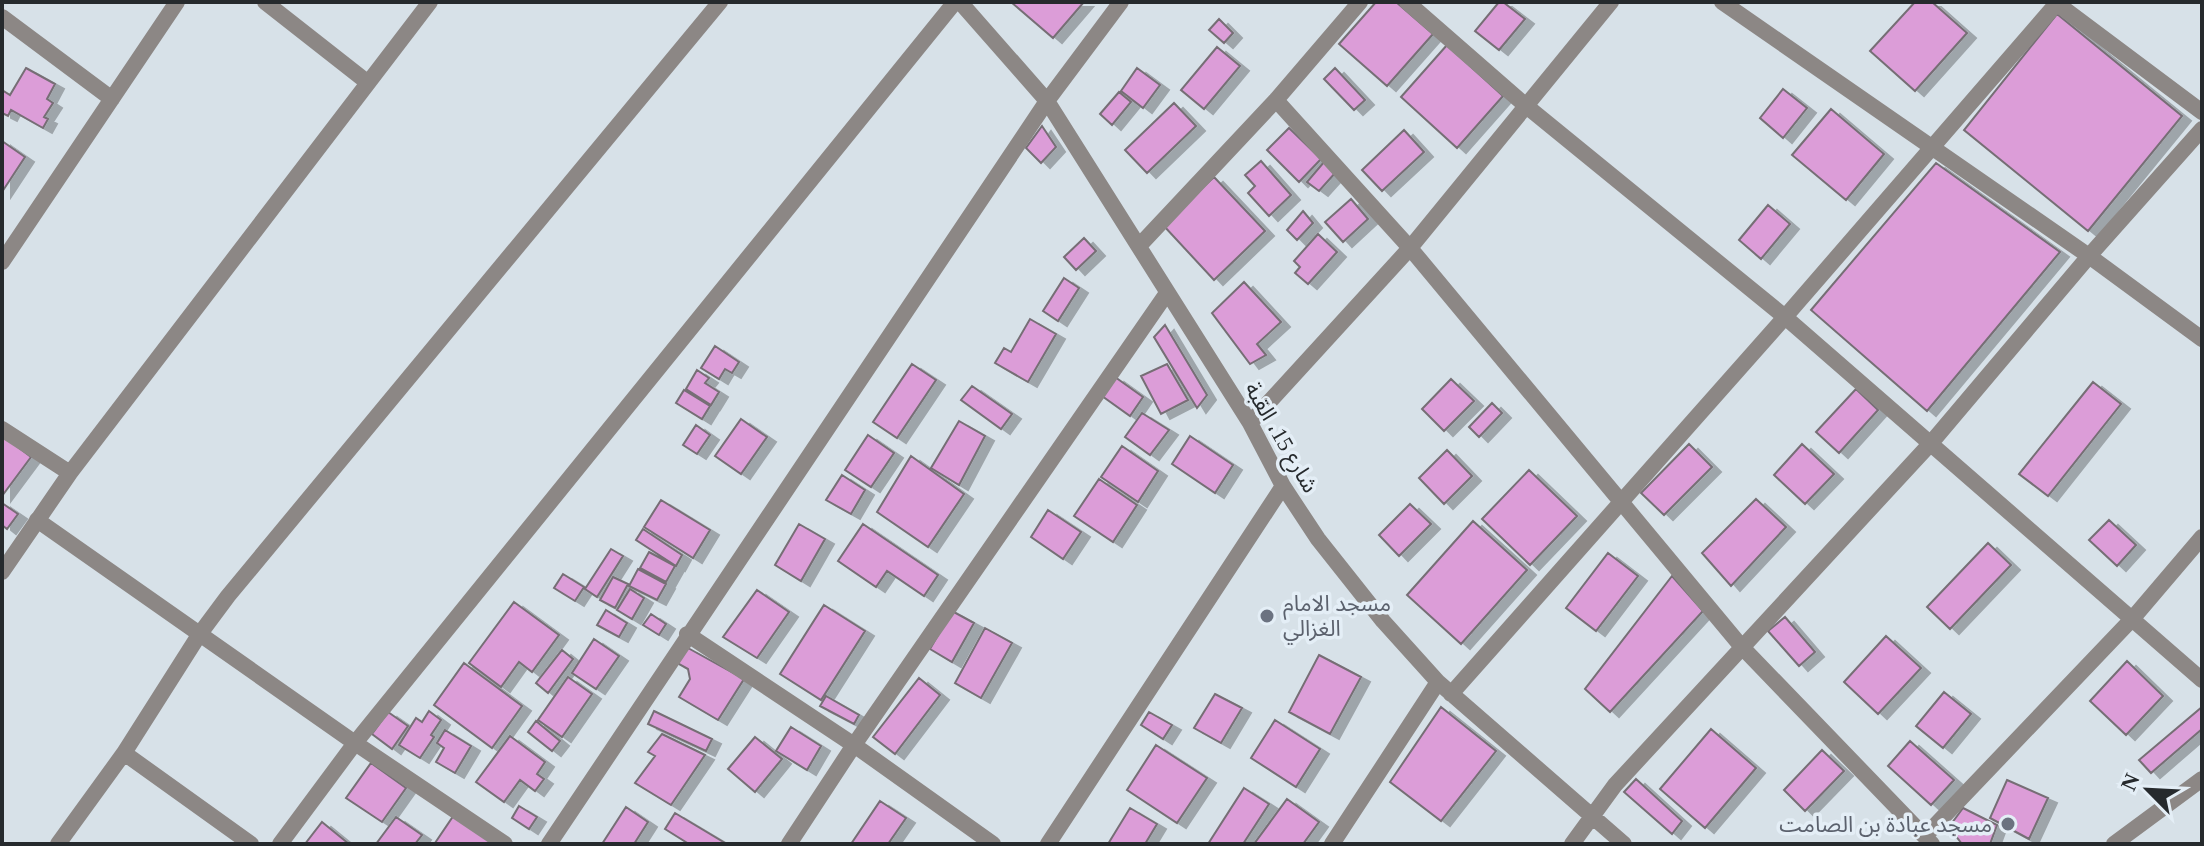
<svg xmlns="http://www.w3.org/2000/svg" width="2204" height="846" font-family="'Times New Roman','Noto Sans Arabic',serif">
<defs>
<filter id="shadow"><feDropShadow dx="9" dy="5" stdDeviation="0" flood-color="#0004"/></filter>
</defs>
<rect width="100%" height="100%" fill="#d7e1e8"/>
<path fill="#dc9dd8" stroke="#766e75" stroke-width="2" filter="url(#shadow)" d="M1011,2H1084L1053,38Z
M1376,2H1396L1433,34L1387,86L1339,44Z
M1499,2H1503L1525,19L1499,50L1475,31Z
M1915,2H1932L1967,33L1915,91L1870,51Z
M2057,14L2182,116L2088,231L1964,130Z
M1219,19L1233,33L1224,43L1209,30Z
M1447,45L1503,96L1457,148L1401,97Z
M1217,47L1240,66L1204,109L1181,90Z
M26,68L55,84L47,99L53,103L44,117L48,119L43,128L11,110L8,116L2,113V90L10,95Z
M1137,68L1160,85L1143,108L1121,91Z
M1335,68L1365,100L1354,110L1324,79Z
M1783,89L1807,108L1783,138L1760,118Z
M1119,92L1131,102L1112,125L1100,114Z
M1174,103L1196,126L1147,173L1125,150Z
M1831,109L1884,154L1846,200L1792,155Z
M1042,126L1056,147L1041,163L1026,148Z
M1289,128L1321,159L1299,182L1267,150Z
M1404,130L1424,152L1382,191L1362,170Z
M2,141L25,157L2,192Z
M1261,161L1291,195L1269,216L1248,193L1255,186L1245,175Z
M1324,162L1336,172L1319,191L1307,182Z
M1936,163L2060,252L1927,411L1811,310Z
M1214,177L1265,231L1214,280L1163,225Z
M1351,199L1368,219L1343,242L1325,222Z
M1768,205L1790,224L1761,259L1739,240Z
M1303,211L1313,223L1297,240L1287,230Z
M1318,234L1337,252L1308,284L1295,273L1300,267L1294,261Z
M1084,238L1096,251L1076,270L1064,257Z
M1064,278L1079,288L1058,321L1043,311Z
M1244,282L1281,322L1257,344L1266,355L1250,364L1212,313Z
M1030,319L1056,334L1028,382L995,363L1004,348L1011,352Z
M1165,325L1207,395L1197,408L1154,337Z
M715,346L739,362L732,373L725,369L719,379L701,368Z
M912,364L936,380L897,438L873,422Z
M1167,364L1188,400L1161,414L1141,376Z
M697,370L709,378L705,383L719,392L711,405L686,389Z
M1115,377L1143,397L1130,416L1102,396Z
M1451,379L1474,401L1444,431L1422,409Z
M2093,382L2121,404L2048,496L2019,474Z
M972,386L1012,414L1001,429L961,400Z
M1856,389L1878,410L1839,453L1816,432Z
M684,390L710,406L702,419L676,403Z
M1492,403L1502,413L1479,437L1469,427Z
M1142,413L1169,430L1150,455L1125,437Z
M741,419L767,437L741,474L715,456Z
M959,421L985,436L959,485L931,468Z
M696,425L710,435L697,454L683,445Z
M2,435L31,457L2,496Z
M868,435L894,453L871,487L845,470Z
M1190,436L1233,465L1215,493L1172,464Z
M1689,444L1712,467L1664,515L1641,493Z
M1802,444L1834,474L1805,504L1774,475Z
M1122,446L1158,471L1138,502L1101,477Z
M1447,450L1472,476L1444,504L1419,478Z
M911,456L964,494L928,547L877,512Z
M1529,470L1577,516L1530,565L1482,519Z
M842,475L865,490L851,514L826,500Z
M1099,479L1137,505L1113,542L1074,516Z
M1756,499L1786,527L1731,586L1702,553Z
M661,500L710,530L693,558L644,527Z
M2,503L18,514L7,529L2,525Z
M1410,504L1431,524L1399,556L1379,535Z
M1048,510L1081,532L1063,559L1031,537Z
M2109,520L2136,545L2117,566L2089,540Z
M1473,521L1527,570L1461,644L1407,595Z
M799,524L825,539L801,581L775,565Z
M863,524L938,575L924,596L887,571L876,587L838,561Z
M643,529L682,555L676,566L636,540Z
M1988,543L2011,565L1950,629L1927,607Z
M611,549L623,556L597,597L585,589Z
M649,552L675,566L666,582L640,568Z
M1608,553L1638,576L1596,631L1566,608Z
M638,569L666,584L657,600L629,586Z
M563,574L584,587L575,601L554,588Z
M1672,576L1703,611L1610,712L1585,689Z
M613,577L628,584L615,608L600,600Z
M630,589L644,598L632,619L617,610Z
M757,590L789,612L757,658L723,637Z
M514,602L559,635L532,672L519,662L501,687L469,663Z
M824,605L865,631L821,700L780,674Z
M606,610L627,623L619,637L597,625Z
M952,611L974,623L952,662L930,649Z
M651,614L666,624L659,635L643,625Z
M1785,617L1815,652L1799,666L1768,631Z
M985,628L1012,643L981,698L955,683Z
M1886,636L1921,668L1878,714L1844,682Z
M594,639L619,656L596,689L572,673Z
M688,648L744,679L718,720L679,697L690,679L688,669L677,663Z
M562,650L573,659L548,693L536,683Z
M1319,655L1361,677L1330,734L1289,712Z
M2127,661L2163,696L2126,735L2090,701Z
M464,663L522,706L492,748L434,705Z
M568,677L592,694L562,737L538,720Z
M919,678L940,695L895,754L873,737Z
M1944,692L1971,714L1943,748L1916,726Z
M1215,694L1242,708L1221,743L1194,728Z
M826,696L859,715L854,724L820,706Z
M1441,707L1496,751L1441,821L1390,782Z
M2202,707V729L2151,773L2139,760Z
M429,711L441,720L431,735L434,737L420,758L399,745L416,718L422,722Z
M654,711L712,739L706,751L648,724Z
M388,712L408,726L392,749L372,734Z
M1149,712L1172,725L1163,739L1141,725Z
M1275,720L1320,749L1296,787L1251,758Z
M536,721L560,741L552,751L528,732Z
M791,727L821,746L807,770L776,751Z
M1711,729L1756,768L1705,828L1660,789Z
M445,730L471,746L455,773L436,762L444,748L437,743Z
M662,734L705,755L671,805L635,783L655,756L648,752Z
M510,736L545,762L537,774L544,779L535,791L520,780L504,802L476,782Z
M755,737L782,759L755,792L728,769Z
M1910,741L1954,780L1931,805L1888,766Z
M1156,745L1207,778L1177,823L1127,790Z
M1822,750L1844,771L1805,811L1784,790Z
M371,763L406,788L382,822L346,798Z
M1636,779L1682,821L1672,834L1624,792Z
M2007,780L2048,798L2029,839L1990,818Z
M1244,788L1269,804L1243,844H1208Z
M1287,799L1319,822L1303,844H1254Z
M880,801L906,818L888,844H851Z
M519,806L537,817L529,829L512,818Z
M626,807L648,822L634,844H602Z
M1130,808L1157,824L1145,844H1108Z
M1963,808L1997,825L1990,844H1962L1949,827Z
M456,812L501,844L435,843Z
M675,813L725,843L724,844H689L665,829Z
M396,817L422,835L415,844H376Z
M322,822L349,844H305Z"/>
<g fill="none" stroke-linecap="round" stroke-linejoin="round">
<path stroke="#8c8785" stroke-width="16" d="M265,2L367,82
M960,2L1047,101L1250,423L1283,486L1318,539L1383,621L1438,682L1624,844
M1407,2L1525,105L1785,317L2202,680
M1722,2L2089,256L2202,339
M2055,2L2202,112
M2,17L112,99
M1276,100L1410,248L1741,646L1932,844
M1139,246L1276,100L1360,2
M2,262L177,2
M1250,423L1410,248L1611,2
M2,429L70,473
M37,520L355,743L505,844
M2,572L70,473L430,2
M687,634L854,745L993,844
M1451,694L1785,317L2058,2
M124,753L251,844
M1925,836L2133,618L2202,537
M58,844L124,753L199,635L228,596L720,2
M280,844L355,743L955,2
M549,844L1047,101L1121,2
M789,844L854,745L1167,293
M1048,844L1283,486
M1332,844L1438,682
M1572,844L1615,785L1931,443L2089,256L2202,129
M2114,844L2202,779"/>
</g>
<g fill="#6b7280" stroke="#e4eef6" stroke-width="3">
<circle cx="1267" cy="616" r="8"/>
<circle cx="2008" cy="824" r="8"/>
</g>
<g text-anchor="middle" stroke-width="7" stroke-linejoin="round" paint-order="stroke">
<g font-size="22" fill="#262a2d" stroke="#e4eef6">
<text transform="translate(1282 437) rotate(60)" y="8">شارع 15، القبة</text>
</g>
<g font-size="22" fill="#5b616d" stroke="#e4eef6" text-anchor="start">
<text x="1283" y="611">مسجد الامام<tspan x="1283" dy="25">الغزالي</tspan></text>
<text x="1992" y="832" text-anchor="end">مسجد عبادة بن الصامت</text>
</g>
</g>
<rect width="2204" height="846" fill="none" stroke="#262a2d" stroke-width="8"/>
<g transform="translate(2148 790) rotate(294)" stroke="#e4eef6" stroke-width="6" paint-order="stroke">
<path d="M0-6L14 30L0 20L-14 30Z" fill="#262a2d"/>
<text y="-12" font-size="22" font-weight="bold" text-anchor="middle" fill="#262a2d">N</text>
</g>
</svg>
